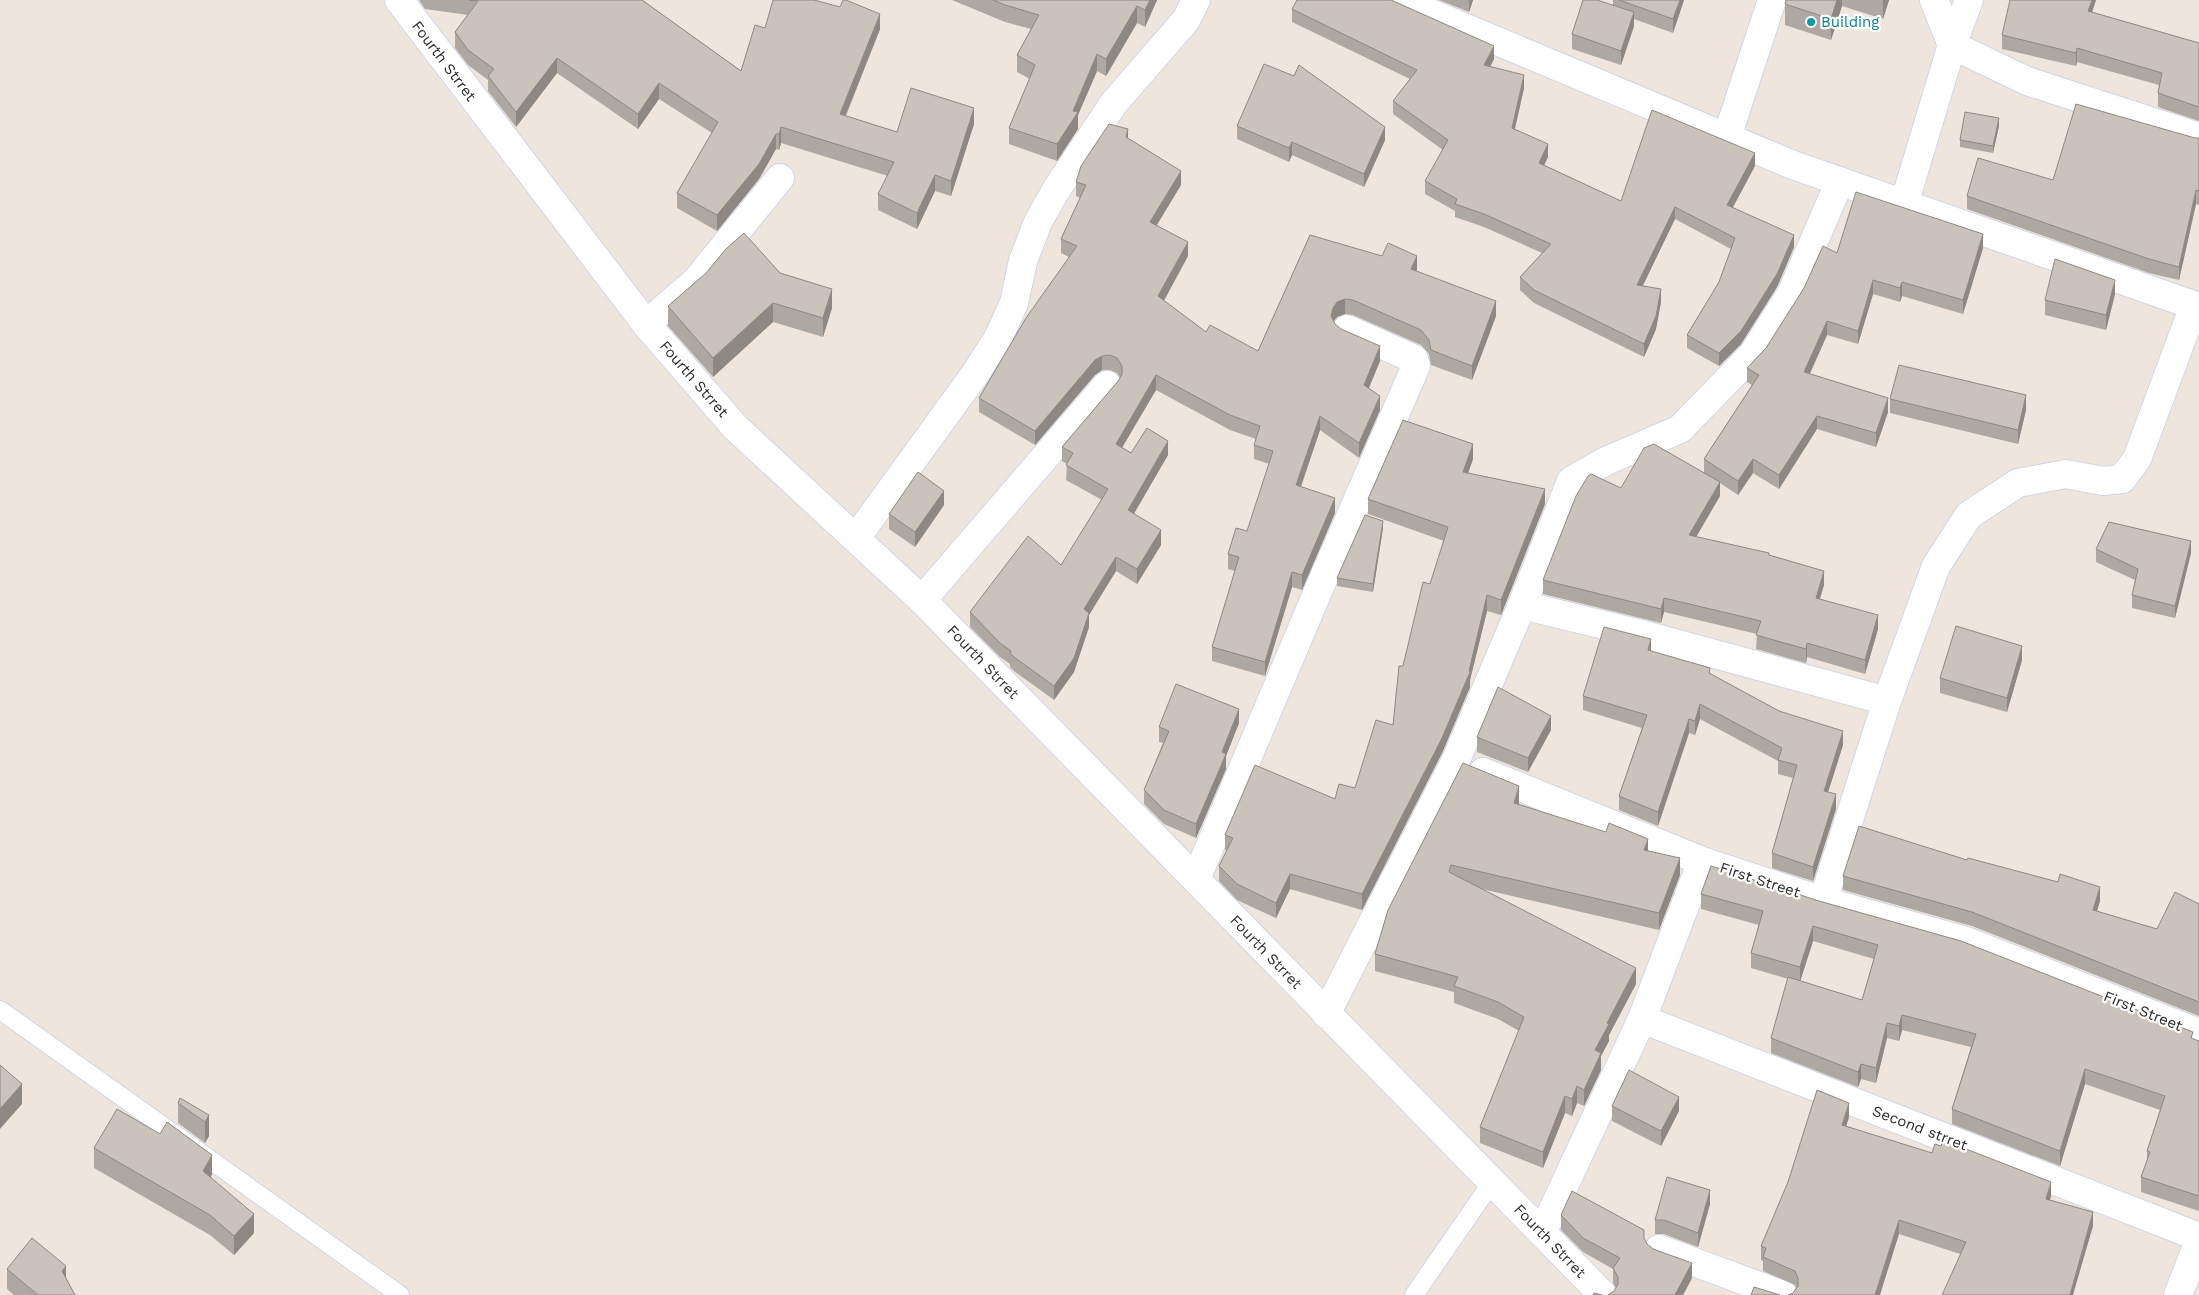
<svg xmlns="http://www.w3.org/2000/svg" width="2199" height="1295" font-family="'Work Sans',sans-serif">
<rect width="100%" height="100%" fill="#eee6dc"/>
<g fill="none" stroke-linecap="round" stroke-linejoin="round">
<g stroke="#d1d5e5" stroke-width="20">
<path id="lane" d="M0,1010L400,1295
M1414,1295L1492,1182"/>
</g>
<g stroke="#d1d5e5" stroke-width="30">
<path id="street" d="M1399,0L1793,165L2199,307
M1934,0L1952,45L2027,81L2199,137
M1727,137L1772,0
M1904,204L1952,45L1969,0
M646,324L696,281L780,178
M856,538L975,374L998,338L1014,303L1023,261L1038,222L1056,190L1114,103L1186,20L1196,0
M922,600L1107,385
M1522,605L1641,634L1887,701L1823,901
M1887,701L1936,566L1969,515L2018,483L2066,474L2103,481L2122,479L2137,459L2194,306
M1483,772L1702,861
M1196,879L1324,577L1416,366L1414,359L1347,329
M1326,1014L1456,760L1522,605L1571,481L1606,461L1680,429L1753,354L1791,294L1840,181
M1642,1019L2199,1237
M1542,1233L1642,1019L1702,861L1823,901L1966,941L2199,1033
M1659,1249L1783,1295
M2178,1295L2199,1241"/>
</g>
<g stroke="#d1d5e5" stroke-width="30">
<path id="secondary" d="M399,0L646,324L735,427L922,600L1603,1295"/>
</g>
<use href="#lane" stroke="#fff" stroke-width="18"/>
<use href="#street" stroke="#fff" stroke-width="28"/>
<use href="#secondary" stroke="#fff" stroke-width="28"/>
</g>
<path fill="#ada8a1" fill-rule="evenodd" d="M419,0H642L741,71L765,28L880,29L846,116L897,132L974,124L951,196L935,191L917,229L878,210V194L888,176L781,143L779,150L776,149L759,179L717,231L677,208V193L712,133L659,99L638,129L557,73L516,127L488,91V80L468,65L455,48V32L468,15L425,9Z
M952,0H1157L1145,27L1137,23L1106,76L1097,71L1078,115V129L1057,161L1009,144V128L1030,79L1017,72V55L1031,29L1005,22Z
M1439,0H1473L1469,12Z
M1613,0H1684L1673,33L1634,19V26L1621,65L1572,49V34L1613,5Z
M1786,0H1889L1883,19L1842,6L1831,40L1785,25V4Z
M2010,0H2096L2092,12L2199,43V121L2158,107V93L2159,85L2077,62L2076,66L2002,49V35Z
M1292,9L1494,59L1490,67L1524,88L1515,129L1548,157L1544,165L1621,201L1755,166L1733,207L1794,247L1777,287L1741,344L1719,366L1687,348V335L1719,282L1731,249L1675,219L1642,286L1661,302L1656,329L1644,357L1534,303L1520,290V277L1542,253L1484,227L1455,217V211L1425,194V181L1443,150L1393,114V101L1410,79L1292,22Z
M1237,126L1385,140L1364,187L1292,155L1289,162L1237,139Z
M1999,126L1993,153L1960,147V140Z
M2195,138H2199V205L2196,204L2179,280L2149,273L1967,209V196L2053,180Z
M1128,139L1181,185L1157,225L1188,256L1164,301L1206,332L1258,351L1310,235L1417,270L1416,271L1496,316L1472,380L1431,365L1429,354L1421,345L1353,315L1345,314L1337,317L1334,321L1335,324L1380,361L1369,388L1380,410L1359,458L1320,430L1301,487L1335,513L1302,590L1292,587L1265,676L1212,661V647L1235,571L1228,569V554L1247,531L1269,464L1254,459V445L1256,439L1230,430L1156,390L1122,447L1131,453L1168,455L1134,513L1161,545L1137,584L1116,571L1089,615V627L1074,672L1054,700L1014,671L1010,667V664L1000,657L970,627V612L1061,565L1102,500L1066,480L1067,464L1062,461V447L1119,380L1120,378L1117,373L1110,370H1102L1095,375L1035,445L979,412V398L1069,257L1061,253V239L1080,198L1076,196V182Z
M1983,248L1963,314L1902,296L1900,302L1873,294L1858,344L1827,335L1810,374L1888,412L1876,447L1817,429L1779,489L1753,473L1738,495L1720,483V496L1696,537L1769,555L1824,585L1820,599L1878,629L1865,674L1807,657L1806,663L1756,649L1757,634L1664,612L1661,623L1543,594V580L1621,488L1704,473V459L1752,385L1747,382V368L1766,348L1837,253Z
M780,273L832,308L823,337L773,322L713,377L668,326V306Z
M2115,294L2106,330L2045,315V300Z
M1890,399L2026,410L2018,444L1890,413Z
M1473,459L1468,473L1545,504L1501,615L1487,611L1470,680V687L1442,753L1362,910L1290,889L1276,918L1237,900L1219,881V866L1227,851L1225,850V835L1335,799L1355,788L1393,725L1403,666L1430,584L1444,541L1368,514V499Z
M944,505L915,547L889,529V514Z
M1383,528L1373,592L1337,586V578Z
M2096,549L2191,553L2175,618L2132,608V595L2135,580L2096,562Z
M1651,651L1710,674L1843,745L1828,792L1836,809L1813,881L1772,868V853L1793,778L1778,774V761L1700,719L1695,735L1689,733L1658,826L1619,810V796L1642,728L1583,710V696Z
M2022,660L2007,712L1940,693V678Z
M1239,723L1226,756V769L1196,838L1164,824L1144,804V790L1163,743L1159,742V727Z
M1551,730L1528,772L1477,752V737Z
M1519,803L1518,804L1648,850L1680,875L1659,930L1482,889L1636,984L1609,1035V1041L1601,1056V1070L1584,1106L1577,1103L1572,1116L1565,1113L1543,1168L1480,1143V1127L1519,1031L1498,1019L1454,1003V992L1375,971V954L1388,910Z
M1967,860L2100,901L2097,911L2157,929L2199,904V1016L1972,926L1843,890V876Z
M1711,866L2199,1041V1211L2141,1192V1177L2147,1161V1151L2160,1110L2085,1084L2060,1166L1952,1124V1109L1971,1047L1902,1030L1899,1041L1887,1038L1876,1083L1861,1079L1858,1087L1771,1053V1038L1788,979L1751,968V953L1759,925L1701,909V894ZM1813,941L1874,959L1862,1000L1800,981Z
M178,1103L209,1115V1136L205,1143L178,1123Z
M1612,1106L1679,1111L1661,1146L1612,1121Z
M1849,1117L1846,1126L2051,1196L2050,1200L2093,1226L1960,1254L1899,1234L1793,1293L1796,1288L1795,1285L1763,1271V1261L1761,1260V1246Z
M94,1148L212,1174L211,1177L254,1233L234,1255L210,1235L94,1168Z
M1710,1204L1698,1247L1664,1234H1655V1220Z
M1561,1215L1644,1239L1647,1244L1692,1278L1683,1295H1608L1614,1291L1616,1288L1613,1283V1269L1583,1252L1561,1230Z
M7,1269L66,1278L75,1295H14L7,1289Z"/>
<path fill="#8d8883" d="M1150,0H1157L1145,27V10Z
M1469,0H1473L1469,12Z
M1680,0H1684L1673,33V19Z
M1837,0H1842V6L1831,40V19Z
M1883,0H1889L1883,19Z
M2092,0H2096L2088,24V11Z
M1137,6V23L1106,76V59Z
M1634,12V26L1621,65V51Z
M880,14V29L840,129V114Z
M1494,46V59L1484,78V65Z
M2077,48V62L2076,66V53Z
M1097,54V71L1078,115V129L1057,161V144L1073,111Z
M557,58V73L516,127V112Z
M1524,75V88L1512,141V128Z
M659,83V99L638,129V114Z
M974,108V124L951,196V181Z
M1999,118V126L1993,153V146Z
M781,127V143L779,150V134Z
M1385,127V140L1364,187V174Z
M1128,129V144L1126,137Z
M776,134V149L759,179L717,231V215Z
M1292,142V155L1289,162V148Z
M1548,144V157L1539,176V163Z
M1755,153V166L1727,218V205Z
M1181,171V185L1150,236V222Z
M935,175V191L917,229V213Z
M2196,190V204L2179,280V267Z
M1675,207V219L1637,298V285Z
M1983,234V248L1963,314V300Z
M1794,235V247L1777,287L1741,344L1719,366V353Z
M1188,242V256L1158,311V296Z
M1417,256V270L1411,284V269Z
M1873,280V294L1858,344V331Z
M2115,280V294L2106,330V315Z
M1902,282V296L1900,302V288Z
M832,289V308L823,337V318Z
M1661,289V302L1656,329L1644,357V344Z
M1345,299V314L1337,317L1333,322L1331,316L1333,308L1337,302Z
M1496,301V316L1472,380V366Z
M773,303V322L713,377V358Z
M1827,321V335L1804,386V372Z
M1380,346V361L1364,399V385Z
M1102,356V370L1095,375L1035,445V431L1095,360Z
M1156,375V390L1116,458V444Z
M2026,395V410L2018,444V430Z
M1380,396V410L1359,458V443Z
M1888,398V412L1876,447V433Z
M1320,416V430L1296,500V485Z
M1817,416V429L1779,489V475Z
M1168,441V455L1128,524V510Z
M1473,444V459L1463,487V472Z
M1753,459V473L1738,495V481Z
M1720,482V496L1689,549V535Z
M1545,489V504L1501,615V600Z
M944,491V505L915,547V532Z
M1335,498V513L1302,590V575Z
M1383,521V528L1373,592V584Z
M1161,530V545L1137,584V569Z
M2191,541V553L2175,618V606Z
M1116,557V571L1089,615V627L1074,672L1054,700V686L1084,609Z
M1824,571V585L1816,611V598Z
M1292,572V587L1265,676V662Z
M1487,595V611L1470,680V687L1442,753L1362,910V894L1469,671Z
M1664,598V612L1661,623V609Z
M1878,615V629L1865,674V660Z
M1651,639V653L1648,650Z
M1807,643V657L1806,663V649Z
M2022,646V660L2007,712V698Z
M1700,704V719L1695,735V721Z
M1239,709V723L1226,756V769L1196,838V824L1222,752Z
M1551,716V730L1528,772V758Z
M1689,719V733L1658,826V812Z
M1843,731V745L1824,805V791Z
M1519,786V803L1514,820V803Z
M1836,794V809L1813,881V867Z
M1648,839V856L1644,850Z
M1680,858V875L1659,930V913Z
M1290,874V889L1276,918V903Z
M2100,887V901L2093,924V910Z
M1813,926V941L1800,982V967Z
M1636,968V984L1609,1035V1041L1601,1056V1070L1584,1106V1090L1595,1050L1607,1023Z
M1902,1015V1030L1899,1041V1026Z
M1887,1023V1038L1876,1083V1068Z
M1861,1064V1079L1858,1087V1072Z
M2085,1069V1084L2060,1166V1151Z
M22,1084V1104L0,1129V1109Z
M1577,1086V1103L1572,1116V1099Z
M1565,1096V1113L1543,1168V1152Z
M1679,1097V1111L1661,1146V1131Z
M1849,1103V1117L1842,1139V1125Z
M209,1115V1136L205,1143V1122Z
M212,1155V1174L203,1191V1171Z
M2051,1182V1196L2046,1213V1199Z
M1710,1190V1204L1698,1247V1233Z
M2093,1212V1226L2073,1295H2070Z
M254,1214V1233L234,1255V1236Z
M1899,1220V1234L1880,1295H1875Z
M1692,1263V1278L1683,1295H1675Z
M66,1266V1286L62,1271Z"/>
<path fill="#c9c3bb" stroke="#8d8883" d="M469,0H642L741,71L755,25L765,28L773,0H814L840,7L843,0H846L880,14L840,114L897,132L911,88L974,108L951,181L935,175L917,213L878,194L894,162L781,127L779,134H776L759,164L717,215L677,193L718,122L659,83L638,114L557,58L516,112L488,76L494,69L468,50L455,32L478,1Z
M993,0H1150L1145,10L1137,6L1106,59L1097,54L1073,111L1078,112L1057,144L1009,128L1035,65L1017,55L1039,15L1005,5Z
M1297,0H1391L1494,46L1484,65L1524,75L1512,128L1548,144L1539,163L1621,201L1652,110L1755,153L1727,205L1794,235L1777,274L1741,331L1719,353L1687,335L1719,282L1735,238L1675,207L1637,285L1661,289L1656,316L1644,344L1534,290L1520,277L1551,244L1484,214L1455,204L1457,199L1425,181L1448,140L1393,101L1417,70L1292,9Z
M1583,0H1597L1634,12L1621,51L1572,34Z
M1619,0H1680L1673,19Z
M1786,0H1837L1831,19L1785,4Z
M2010,0H2092L2088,11L2199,43V107L2158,93L2162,73L2077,48L2076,53L2002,35Z
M1264,64L1294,76L1299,65L1385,127L1364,174L1292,142L1289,148L1237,126Z
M2076,104L2195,138H2199V191L2196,190L2179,267L2149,259L1967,196L1978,158L2053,180Z
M1965,112L1999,118L1993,146L1960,140Z
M1109,124L1128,129L1126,137L1181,171L1150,222L1188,242L1158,296L1206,332L1210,325L1258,351L1310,235L1382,256L1388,243L1417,256L1411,269L1496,301L1472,366L1431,350L1429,340L1421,330L1353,300L1345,299L1337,302L1333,308L1331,316L1335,324L1341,329L1380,346L1364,385L1380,396L1359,443L1320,416L1296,485L1335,498L1302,575L1292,572L1265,662L1212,647L1239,557L1228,554L1236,528L1247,531L1273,451L1254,445L1260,426L1230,415L1156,375L1116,444L1131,453L1147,428L1168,441L1128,510L1161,530L1137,569L1116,557L1084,609L1089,613L1074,658L1054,686L1014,657L1010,653L1011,651L1000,643L970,612L1028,536L1061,565L1108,489L1066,465L1073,453L1062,447L1119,380L1122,374V366L1117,358L1110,355L1102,356L1095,360L1035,431L979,398L1026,318L1077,246L1061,239L1086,185L1076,182L1081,166Z
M1856,192L1983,234L1963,300L1902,282L1900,288L1873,280L1858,331L1827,321L1804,372L1888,398L1876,433L1817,416L1779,475L1753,459L1738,481L1704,459L1759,375L1747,368L1766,348L1804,288L1823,246L1837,253Z
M744,233L780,273L832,289L823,318L773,303L713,358L668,306L706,273L726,249Z
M2055,259L2115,280L2106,315L2045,300Z
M1899,365L2026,395L2018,430L1890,399Z
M1403,420L1473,444L1463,472L1545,489L1501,600L1487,595L1469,671L1470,672L1442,738L1362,894L1290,874L1276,903L1237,884L1219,866L1233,838L1225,835L1255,765L1335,799L1339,784L1355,788L1376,720L1393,725L1399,666H1403L1423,582L1430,584L1448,527L1368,499Z
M1654,444L1720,482L1689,535L1769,553V555L1824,571L1816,598L1878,615L1865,660L1807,643L1806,649L1756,635L1761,621L1664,598L1661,609L1543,580L1576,496L1588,476L1591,474L1621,488L1644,448Z
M918,472L944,491L915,532L889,514Z
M1365,515L1383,521L1373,584L1337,578Z
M2109,522L2191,541L2175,606L2132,595L2138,569L2096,549Z
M1956,626L2022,646L2007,698L1940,678Z
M1604,627L1651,639L1648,650L1710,668L1709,673L1779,711L1843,731L1824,791L1836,794L1813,867L1772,853L1797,765L1778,760L1782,748L1700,704L1695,721L1689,719L1658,812L1619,796L1647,715L1583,696Z
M1176,684L1239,709L1222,752L1226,754L1196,824L1164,810L1144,790L1169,731L1159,727Z
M1498,687L1551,716L1528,758L1477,737Z
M1463,763L1519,786L1514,803L1606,832L1609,823L1648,839L1644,850L1680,858L1659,913L1451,865L1449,872L1636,968L1607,1023L1609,1024L1595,1050L1601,1053L1584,1090L1577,1086L1572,1099L1565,1096L1543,1152L1480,1127L1524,1017L1498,1002L1454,986L1458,977L1375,954L1388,910Z
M1859,826L1967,860L1968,858L2058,882L2060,874L2100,887L2093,910L2157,929L2175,892L2199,904V1002L1972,912L1843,876Z
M1711,866L1819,901L1961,941L2193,1032L2191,1038L2199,1041V1196L2141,1177L2150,1152L2147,1151L2165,1096L2085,1069L2060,1151L1952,1109L1976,1034L1902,1015L1899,1026L1887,1023L1876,1068L1861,1064L1858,1072L1771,1038L1788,977L1862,1000L1878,945L1813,926L1800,967L1751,953L1763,911L1701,894Z
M0,1065L22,1084L0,1109Z
M1629,1070L1679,1097L1661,1131L1612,1106Z
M1817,1090L1849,1103L1842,1125L1932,1153L1935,1144L1941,1146L1943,1140L2051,1182L2046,1199L2093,1212L2070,1295H1942L1966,1242L1899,1220L1875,1295H1788L1793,1293L1798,1286V1278L1795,1271L1763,1257L1766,1248L1761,1246L1788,1182Z
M180,1098L209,1115L205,1122L178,1103Z
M117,1109L160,1134L167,1122L212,1155L203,1171L254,1214L234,1236L210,1215L94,1148Z
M1667,1177L1710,1190L1698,1233L1664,1220H1655Z
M1572,1191L1644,1230V1238L1647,1244L1653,1249L1692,1263L1675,1295H1608L1614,1291L1618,1284V1277L1613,1268L1620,1258L1583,1238L1561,1215Z
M32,1238L66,1266L62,1271L75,1295H38L7,1269Z
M1754,1287L1780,1295H1751Z
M1594,1293L1602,1295H1593Z"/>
<circle fill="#0f9aa8" stroke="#fff" stroke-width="2" cx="1811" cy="22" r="5"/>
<g text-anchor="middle" stroke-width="4.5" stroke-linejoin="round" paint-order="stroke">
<g font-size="15" fill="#0d838f" stroke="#fff" text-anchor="start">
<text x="1821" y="27">Building</text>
</g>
<g font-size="15" fill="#2b2b2b" stroke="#fff">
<text transform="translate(444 61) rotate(53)" y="5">Fourth Strret</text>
<text transform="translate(694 379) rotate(49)" y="5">Fourth Strret</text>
<text transform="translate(983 662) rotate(46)" y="5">Fourth Strret</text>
<text transform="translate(1760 880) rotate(18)" y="5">First Street</text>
<text transform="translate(1266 952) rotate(46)" y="5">Fourth Strret</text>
<text transform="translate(2143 1011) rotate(22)" y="5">First Street</text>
<text transform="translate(1920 1128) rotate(21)" y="5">Second strret</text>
<text transform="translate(1550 1241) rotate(46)" y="5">Fourth Strret</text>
</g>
</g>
</svg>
